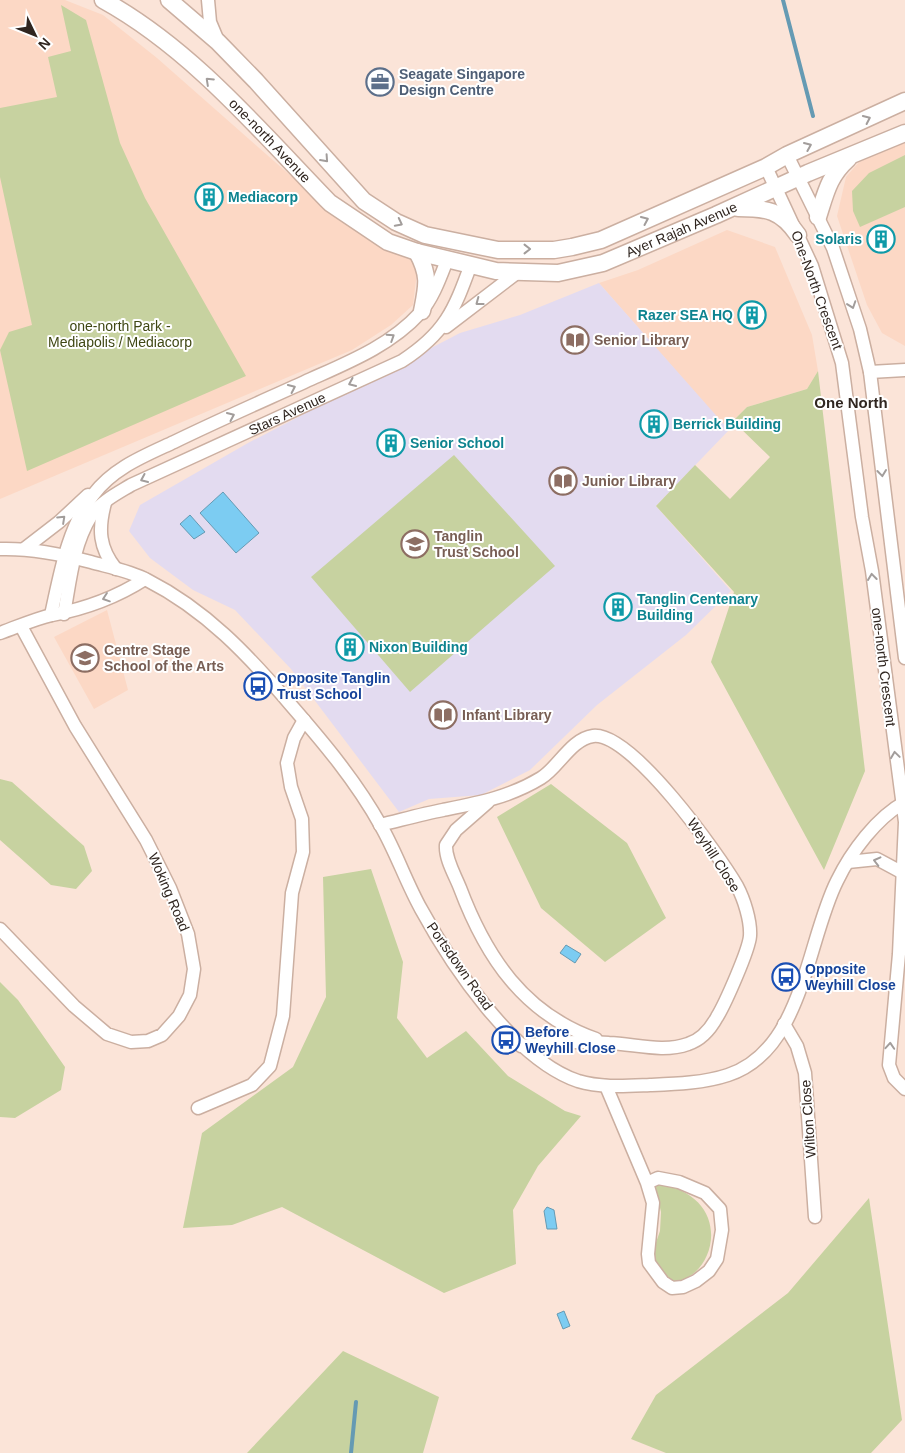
<svg xmlns="http://www.w3.org/2000/svg" width="905" height="1453" font-family="Helvetica,sans-serif">
<rect width="100%" height="100%" fill="#fbe4d8"/>
<path fill="#fcd8c5" d="M0,0H65L103,15L157,58L341,220L410,258L417,272L413,305L391,325L352,350L0,499Z
M905,138V346L882,333L867,305L837,216L846,177L859,162Z
M727,230L775,247L812,335L818,371L807,389L747,407L726,428L599,283L638,270Z
M107,610L128,690L94,709L54,637Z"/>
<path fill="#e3dbf0" d="M599,283L729,430L656,506L731,591L686,635L597,705L530,770L481,795L429,799L399,812L291,669L235,610L193,590L150,558L129,531L140,505L248,443L460,333L520,315Z"/>
<path fill="#c7d2a0" d="M61,5L86,20L120,143L145,198L246,376L27,471L0,350L9,332L32,325L0,177V108L57,97L48,57L71,51Z
M905,155V207L860,227L853,211L852,191L869,173Z
M818,371L865,771L824,870L711,662L734,592L656,506L695,465L730,499L770,457L736,424L729,430L726,428L747,407L807,389Z
M454,455L555,566L410,692L311,577Z
M0,779L12,782L84,846L92,871L76,889L51,885L0,840Z
M551,784L627,843L666,918L605,962L541,908L497,817Z
M371,869L403,962L397,1018L427,1058L466,1031L508,1076L565,1111L581,1116L538,1166L513,1210L516,1264L444,1293L282,1207L232,1225L183,1228L202,1133L293,1067L326,997L323,877Z
M0,982L18,1000L65,1067L61,1090L15,1118L0,1117Z
M654,1183C749,1196 708,1302 657,1278L652,1254L660,1231L661,1212Z
M869,1198L902,1420L871,1453H666L631,1439L656,1395L788,1293Z
M343,1351L439,1397L423,1453H247Z"/>
<path fill="#7cccf2" stroke="#659ab3" d="M223,492L259,533L236,553L200,513Z
M190,515L205,532L194,539L180,524Z
M566,945L581,954L575,963L560,953Z
M547,1207L554,1210L557,1229H547L544,1211Z
M564,1311L570,1326L563,1329L557,1314Z"/>
<g fill="none" stroke-linecap="round" stroke-linejoin="round">
<path stroke="#659ab3" stroke-width="4" d="M783,0L813,116
M351,1453L356,1402"/>
<g stroke="#cbafa1" stroke-width="15">
<g id="minor">
<path d="M208,0L210,22L218,41"/>
<path d="M787,155L833,248L860,329L870,372L905,658"/>
<path d="M766,167L812,266L842,363L862,517L872,571L905,822L899,954L889,1065L894,1078L905,1089"/>
<path d="M446,327L518,272"/>
<path d="M870,372L905,370"/>
<path d="M105,503C98,529 99,548 116,569"/>
<path d="M0,549C31,548 61,554 91,562C109,567 130,571 147,580C206,610 248,655 290,704C323,742 356,781 381,826C396,852 406,882 421,909C452,966 514,1059 578,1081C601,1088 626,1086 650,1085C675,1084 704,1083 728,1075C803,1051 807,940 837,881C851,852 877,817 905,802"/>
<path d="M24,549L59,522L88,495"/>
<path id="s1" d="M64,614C70,581 73,545 91,516C100,502 118,493 131,485L402,361C445,333 454,311 471,264"/>
<path d="M51,615C60,575 67,529 93,495C113,468 144,456 174,442C219,420 265,400 311,379C349,362 391,345 420,313C433,298 440,278 447,260"/>
<path d="M0,633C17,627 34,619 52,615C84,609 117,597 145,579"/>
<path d="M488,802L456,830L446,845C445,859 455,875 460,888C486,957 524,1014 596,1039"/>
<path d="M380,825C401,820 422,814 443,810C478,803 510,797 541,778C558,768 571,739 593,736C631,731 719,855 737,886C744,899 751,921 750,936C749,950 725,1004 717,1017C711,1028 701,1040 688,1044C663,1053 635,1044 609,1043C580,1041 550,1042 521,1046"/>
<path d="M848,862L877,859L903,873"/>
<path d="M0,929L74,1006L107,1034L131,1042L148,1041L162,1035L179,1016L190,995L194,969L188,934L170,888L146,840L75,726L21,626"/>
<path d="M784,1024L797,1046L805,1073L815,1217"/>
<path d="M606,1086L647,1183L653,1203L648,1254L649,1263L663,1282L672,1288L683,1287L696,1281L709,1271L717,1259L722,1230L720,1209L705,1193L679,1182L658,1178L647,1183"/>
<path d="M198,1108L252,1085L270,1066L283,1016L292,893L303,852L302,819L291,787L287,763L294,738L304,720"/>
</g>
</g>
<g stroke="#cbafa1" stroke-width="19">
<g id="tertiary">
<path id="s2" d="M103,0C192,49 260,131 330,203L388,242L417,252L496,271L558,273L603,263L716,215L808,173L905,133"/>
<path d="M169,0L218,42L256,81L364,201L396,222L425,235L498,250H554L572,247L601,240L766,167L787,155L905,101"/>
<path d="M738,208C767,208 781,210 798,235"/>
<path d="M818,217C826,192 829,176 848,159"/>
<path d="M417,252C430,276 427,286 422,311"/>
</g>
</g>
<use href="#minor" stroke="#fff" stroke-width="12"/>
<use href="#tertiary" stroke="#fff" stroke-width="16"/>
</g>
<defs><path id="oneway-chevron" d="M-2-3.5L2.5 0L-2 3.5" fill="none" stroke-width="1.6" stroke-linecap="round" stroke-linejoin="round" transform="scale(1.25)"/></defs>
<g stroke="#a29d9b">
<use href="#oneway-chevron" transform="translate(209 81) rotate(-137)"/>
<use href="#oneway-chevron" transform="translate(867 119) rotate(-25)"/>
<use href="#oneway-chevron" transform="translate(808 146) rotate(-23)"/>
<use href="#oneway-chevron" transform="translate(325 159) rotate(48)"/>
<use href="#oneway-chevron" transform="translate(645 220) rotate(-24)"/>
<use href="#oneway-chevron" transform="translate(399 223) rotate(27)"/>
<use href="#oneway-chevron" transform="translate(527 249)"/>
<use href="#oneway-chevron" transform="translate(479 302) rotate(143)"/>
<use href="#oneway-chevron" transform="translate(852 305) rotate(71)"/>
<use href="#oneway-chevron" transform="translate(391 337) rotate(-33)"/>
<use href="#oneway-chevron" transform="translate(352 383) rotate(156)"/>
<use href="#oneway-chevron" transform="translate(292 388) rotate(-25)"/>
<use href="#oneway-chevron" transform="translate(231 416) rotate(-24)"/>
<use href="#oneway-chevron" transform="translate(882 473) rotate(83)"/>
<use href="#oneway-chevron" transform="translate(144 479) rotate(156)"/>
<use href="#oneway-chevron" transform="translate(62 519) rotate(-43)"/>
<use href="#oneway-chevron" transform="translate(872 577) rotate(-97)"/>
<use href="#oneway-chevron" transform="translate(106 598) rotate(161)"/>
<use href="#oneway-chevron" transform="translate(895 755) rotate(-98)"/>
<use href="#oneway-chevron" transform="translate(877 861) rotate(-166)"/>
<use href="#oneway-chevron" transform="translate(890 1046) rotate(-86)"/>
</g>
<defs>
<g id="office-ring" transform="scale(1.4375)"><circle r="9.5" fill="#fff" stroke="#5c6f8a" stroke-width="1.5"/><path d="M-6-3h4V-5.5h4V-3h4V5H-6ZM-1-4.5V-3h2v-1.5ZM-6 0V1H6V0Z" fill="#5c6f8a"/></g>
<g id="building-ring" transform="scale(1.4375)"><circle r="9.5" fill="#fff" stroke="#0f9aa8" stroke-width="1.5"/><path d="M-4-6H4V6H1V3H-1V6H-4ZM-2.5-4.3h1.7v1.8h-1.7ZM.8-4.3h1.7v1.8H.8ZM-2.5-1h1.7V.8h-1.7ZM.8-1h1.7V.8H.8Z" fill="#0f9aa8"/></g>
<g id="library-ring" transform="scale(1.4375)"><circle r="9.5" fill="#fff" stroke="#8d6e63" stroke-width="1.5"/><path d="M-6-4Q-3-5.5-.7-3.5V5Q-3 3-6 4ZM6-4Q3-5.5 .7-3.5V5Q3 3 6 4Z" fill="#8d6e63"/></g>
<g id="school-ring" transform="scale(1.4375)"><circle r="9.5" fill="#fff" stroke="#8d6e63" stroke-width="1.5"/><path d="M0-5L7-2L0 1L-7-2ZM-4 1L0 2.5L4 1V4Q0 6-4 4Z" fill="#8d6e63"/></g>
<g id="bus-ring" transform="scale(1.4375)"><circle r="9.5" fill="#fff" stroke="#1a4fb4" stroke-width="1.5"/><path d="M-5-6H5V4H4V6H2V4H-2V6H-4V4H-5ZM-3.5-4V0h7V-4ZM-3.5 1.2v1.5H-2V1.2ZM2 1.2v1.5H3.5V1.2Z" fill="#1a4fb4"/></g>
</defs>
<g fill-rule="evenodd">
<use href="#office-ring" x="380" y="82"/>
<use href="#building-ring" x="209" y="197"/>
<use href="#building-ring" x="881" y="239"/>
<use href="#building-ring" x="752" y="315"/>
<use href="#library-ring" x="575" y="340"/>
<use href="#building-ring" x="654" y="424"/>
<use href="#building-ring" x="391" y="443"/>
<use href="#library-ring" x="563" y="481"/>
<use href="#school-ring" x="415" y="544"/>
<use href="#building-ring" x="618" y="607"/>
<use href="#building-ring" x="350" y="647"/>
<use href="#school-ring" x="85" y="658"/>
<use href="#bus-ring" x="258" y="686"/>
<use href="#library-ring" x="443" y="715"/>
<use href="#bus-ring" x="786" y="977"/>
<use href="#bus-ring" x="506" y="1040"/>
</g>
<g text-anchor="middle" stroke-width="4" stroke-linejoin="round" paint-order="stroke">
<g font-size="14" font-weight="bold" fill="#4e5e75" stroke="#fff" text-anchor="start">
<text x="399" y="79">Seagate Singapore<tspan x="399" dy="16">Design Centre</tspan></text>
</g>
<g font-size="14" fill="#302620" stroke="#fff">
<text dy="5" stroke="none"><textPath href="#s2" startOffset="219">one-north Avenue</textPath></text>
<text dy="5" stroke="none"><textPath href="#s2" startOffset="681">Ayer Rajah Avenue</textPath></text>
<text transform="translate(817 290) rotate(70)" y="5">One-North Crescent</text>
<text dy="5" stroke="none"><textPath href="#s1" startOffset="325">Stars Avenue</textPath></text>
<text transform="translate(884 667) rotate(83)" y="5">one-north Crescent</text>
<text transform="translate(714 855) rotate(57)" y="5">Weyhill Close</text>
<text transform="translate(169 892) rotate(67)" y="5">Woking Road</text>
<text transform="translate(460 966) rotate(55)" y="5">Portsdown Road</text>
<text transform="translate(808 1119) rotate(-94)" y="5">Wilton Close</text>
</g>
<g font-size="14" font-weight="bold" fill="#0d838f" stroke="#fff" text-anchor="start">
<text x="228" y="202">Mediacorp</text>
<text x="862" y="244" text-anchor="end">Solaris</text>
<text x="733" y="320" text-anchor="end">Razer SEA HQ</text>
<text x="673" y="429">Berrick Building</text>
<text x="410" y="448">Senior School</text>
<text x="637" y="604">Tanglin Centenary<tspan x="637" dy="16">Building</tspan></text>
<text x="369" y="652">Nixon Building</text>
</g>
<g font-size="14" fill="#3f4713" stroke="#fff">
<text x="120" y="331">one-north Park -<tspan x="120" dy="16">Mediapolis / Mediacorp</tspan></text>
</g>
<g font-size="14" font-weight="bold" fill="#785e54" stroke="#fff" text-anchor="start">
<text x="594" y="345">Senior Library</text>
<text x="582" y="486">Junior Library</text>
<text x="434" y="541">Tanglin<tspan x="434" dy="16">Trust School</tspan></text>
<text x="104" y="655">Centre Stage<tspan x="104" dy="16">School of the Arts</tspan></text>
<text x="462" y="720">Infant Library</text>
</g>
<g font-size="14" font-weight="bold" fill="#164399" stroke="#fff" text-anchor="start">
<text x="277" y="683">Opposite Tanglin<tspan x="277" dy="16">Trust School</tspan></text>
<text x="805" y="974">Opposite<tspan x="805" dy="16">Weyhill Close</tspan></text>
<text x="525" y="1037">Before<tspan x="525" dy="16">Weyhill Close</tspan></text>
</g>
<g font-size="15" font-weight="bold" fill="#302620" stroke="#fff">
<text x="851" y="408">One North</text>
</g>
</g>
<g transform="translate(35 35) rotate(133)" stroke="#ffffff" stroke-width="4" paint-order="stroke">
<path d="M0-4L9 19L0 12L-9 19Z" fill="#302620"/>
<text y="-8" font-size="14" font-weight="bold" text-anchor="middle" fill="#302620">N</text>
</g>
</svg>
